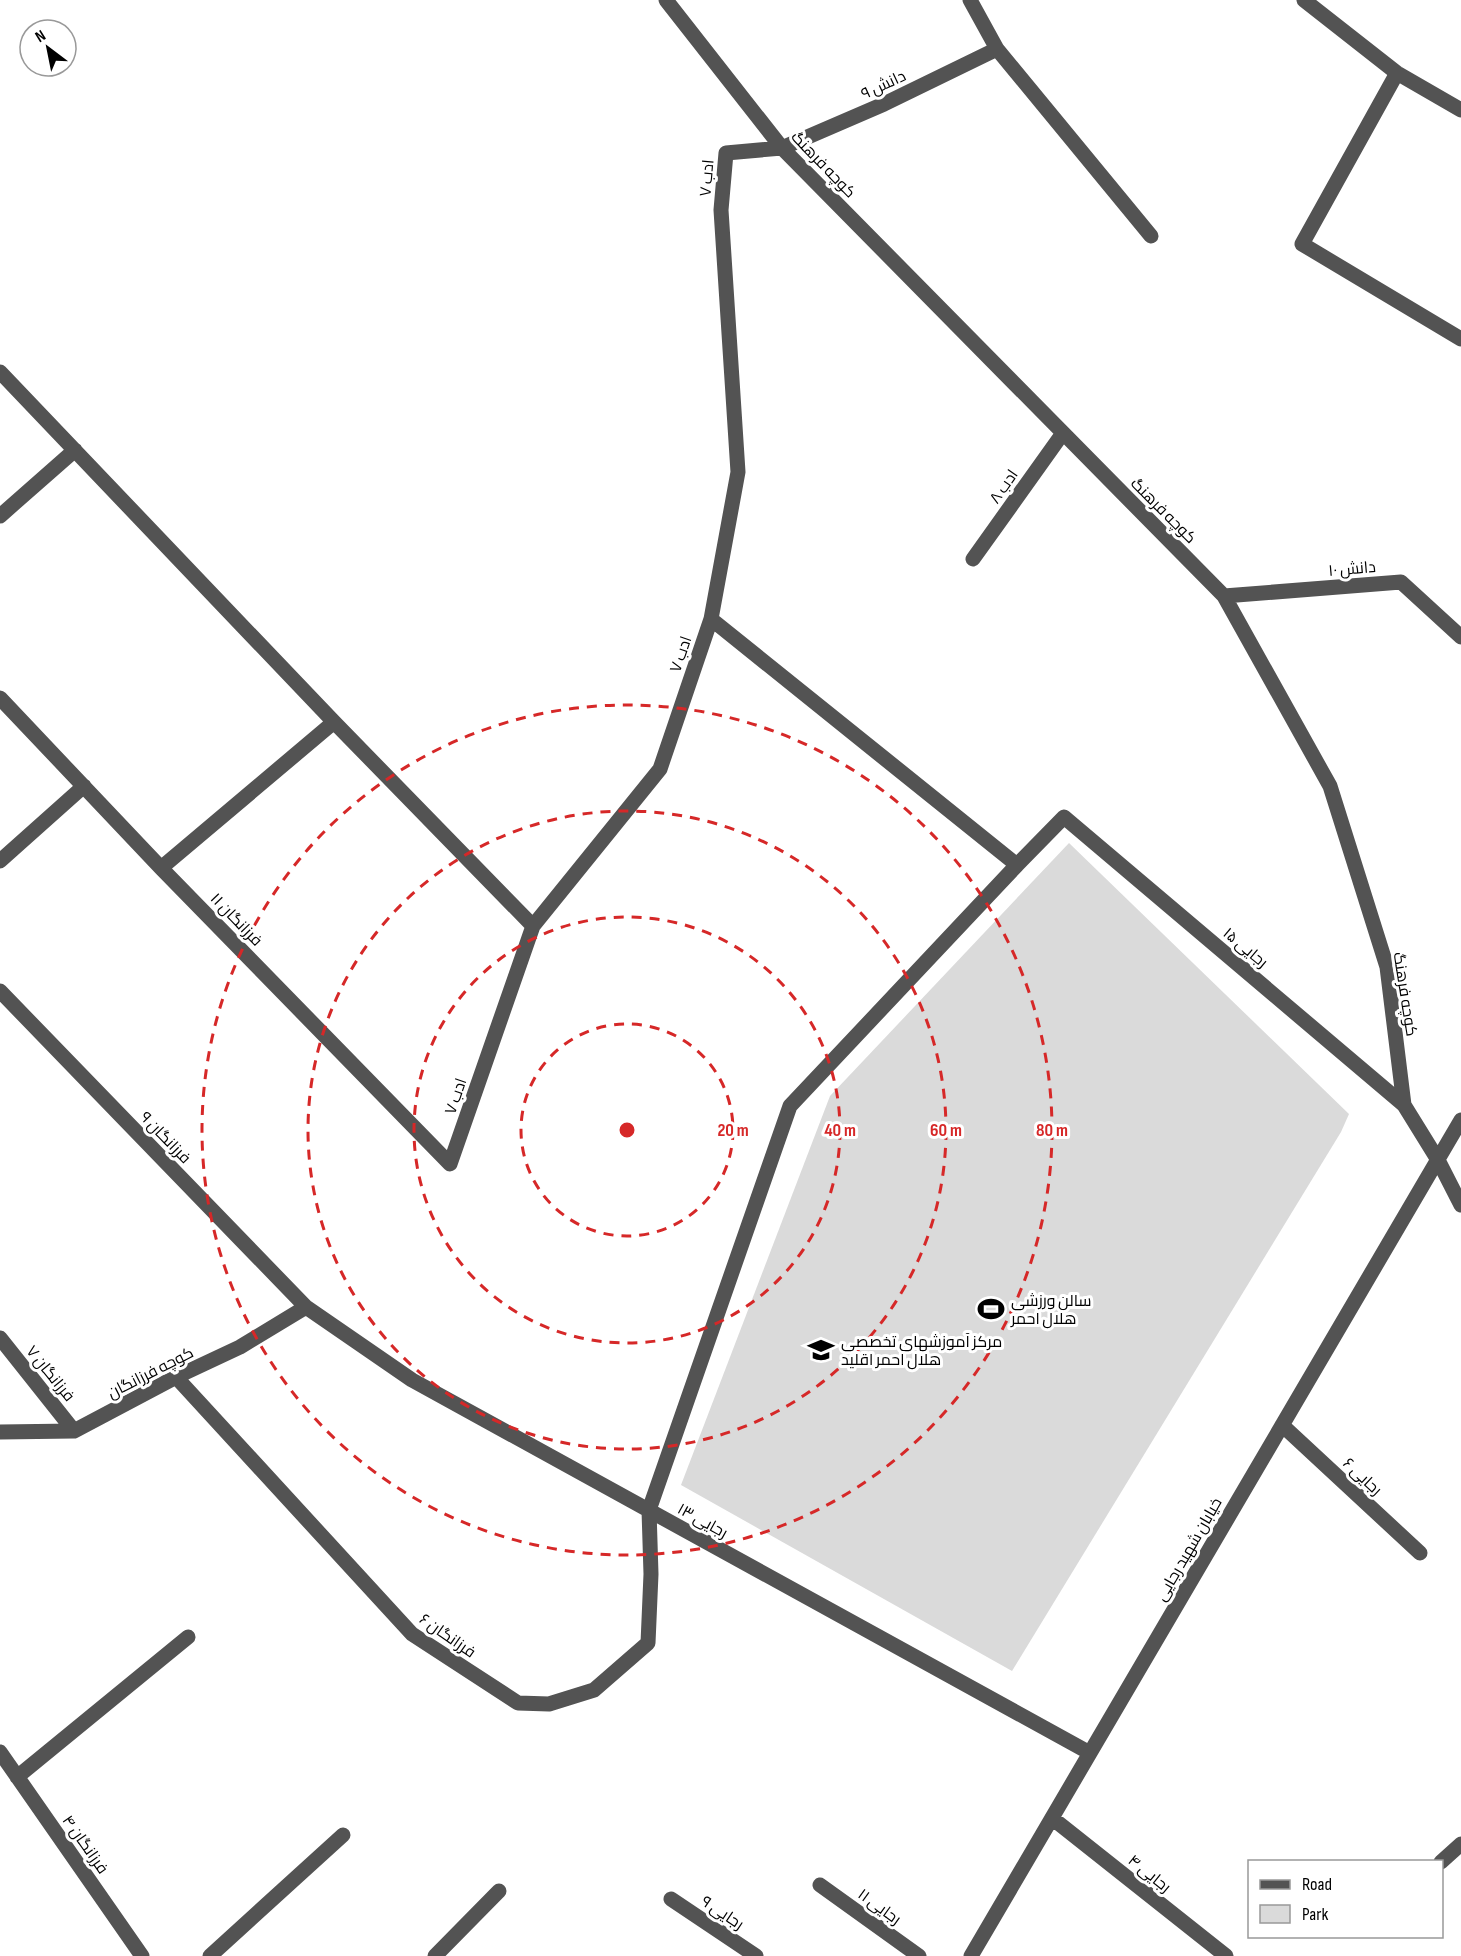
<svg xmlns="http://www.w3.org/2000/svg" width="1461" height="1956" font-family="'Sofia Sans Condensed',Cairo,sans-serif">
<rect width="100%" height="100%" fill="#fff"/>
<path fill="#dadada" d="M1069,843L1349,1114L1341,1132L1012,1671L681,1485L830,1096Z"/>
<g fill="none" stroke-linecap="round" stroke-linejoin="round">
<path stroke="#535353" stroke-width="15" d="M666,0L782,148L1224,596L1330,786L1387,967L1404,1105L1438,1160L1461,1205
M970,0L997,49L1151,236
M1304,0L1397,73L1461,110
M1397,73L1302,244L1461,339
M0,372L334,722L533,926
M0,516L75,450
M973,559L1063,433
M1224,596L1401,582L1461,637
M711,619L1017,865L1064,817L1404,1105
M0,698L161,868L450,1164L533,926L660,769L711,619L738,472L721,210L726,153L782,148L884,104L997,49
M0,861L84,786
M161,868L334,722
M0,991L306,1307L412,1380L1090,1753
M0,1338L74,1431
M176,1377L412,1634L518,1703L549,1704L594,1690L648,1643L651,1574L649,1510L790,1106L1017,865
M1282,1425L1420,1553
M0,1432L74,1431L176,1377L240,1347L306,1307
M0,1752L142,1956
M17,1777L188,1637
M1052,1818L1226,1956
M1441,1862L1461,1844
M820,1885L919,1956
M671,1899L756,1956
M210,1956L343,1835
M435,1956L499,1891
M971,1956L1461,1120"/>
</g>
<g fill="none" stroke="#d62828" stroke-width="3" stroke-dasharray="10 8">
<circle cx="627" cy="1130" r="106"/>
<circle cx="627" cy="1130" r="213"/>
<circle cx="627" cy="1130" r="319"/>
<circle cx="627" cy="1130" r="425"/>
</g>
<defs>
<g id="stadium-bare" transform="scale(2.07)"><path d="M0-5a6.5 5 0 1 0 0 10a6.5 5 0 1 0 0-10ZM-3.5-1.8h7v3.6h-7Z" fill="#000" stroke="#fff" stroke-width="2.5" paint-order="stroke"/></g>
<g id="school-bare" transform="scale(2.07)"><path d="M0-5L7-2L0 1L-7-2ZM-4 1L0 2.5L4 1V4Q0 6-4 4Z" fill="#000" stroke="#fff" stroke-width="2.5" paint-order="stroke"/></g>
</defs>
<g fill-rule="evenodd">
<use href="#stadium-bare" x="991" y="1309"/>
<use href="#school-bare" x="821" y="1350"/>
</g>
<g text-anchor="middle" stroke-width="6" stroke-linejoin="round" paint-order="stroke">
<g font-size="16" fill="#000" stroke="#fff">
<text transform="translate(883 84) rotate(-25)" y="6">دانش ۹</text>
<text transform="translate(824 164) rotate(46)" y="6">کوچه فرهنگ</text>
<text transform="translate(706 178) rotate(-85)" y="6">ادب ۷</text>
<text transform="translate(1003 486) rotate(-55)" y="6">ادب ۸</text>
<text transform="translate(1164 510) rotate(45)" y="6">کوچه فرهنگ</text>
<text transform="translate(1352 568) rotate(-5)" y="6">دانش ۱۰</text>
<text transform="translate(680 654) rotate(-71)" y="6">ادب ۷</text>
<text transform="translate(237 919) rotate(46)" y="6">فرزانگان ۱۱</text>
<text transform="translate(1246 947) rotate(40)" y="6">رجایی ۱۵</text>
<text transform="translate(1406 994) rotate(81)" y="6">کوچه فرهنگ</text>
<text transform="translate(455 1096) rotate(-71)" y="6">ادب ۷</text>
<text transform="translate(166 1137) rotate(46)" y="6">فرزانگان ۹</text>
<text transform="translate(150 1372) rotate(-27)" y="6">کوچه فرزانگان</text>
<text transform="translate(51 1373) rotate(51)" y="6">فرزانگان ۷</text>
<text transform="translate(1363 1476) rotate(43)" y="6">رجایی ۶</text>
<text transform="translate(703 1520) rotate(29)" y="6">رجایی ۱۳</text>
<text transform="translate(1188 1549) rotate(-60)" y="6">خیابان شهید رجایی</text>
<text transform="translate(448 1635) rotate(35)" y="6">فرزانگان ۶</text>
<text transform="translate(86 1844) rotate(55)" y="6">فرزانگان ۴</text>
<text transform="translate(1150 1873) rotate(39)" y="6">رجایی ۴</text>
<text transform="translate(880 1906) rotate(36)" y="6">رجایی ۱۱</text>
<text transform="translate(723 1912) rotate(34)" y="6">رجایی ۹</text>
</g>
<g font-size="16" fill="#000" stroke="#fff" text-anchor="start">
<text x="1011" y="1306">سالن ورزشی<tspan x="1011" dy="18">هلال احمر</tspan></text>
<text x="841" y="1347">مرکز آموزشهای تخصصی<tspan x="841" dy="18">هلال احمر اقلید</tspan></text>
</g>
</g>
<circle cx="627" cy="1130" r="9" fill="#d62828" stroke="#fff" stroke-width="3"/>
<g font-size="18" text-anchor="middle" font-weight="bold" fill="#d62828" stroke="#fff" stroke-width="6" stroke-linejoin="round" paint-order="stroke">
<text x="733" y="1136">20 m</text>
<text x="840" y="1136">40 m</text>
<text x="946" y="1136">60 m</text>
<text x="1052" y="1136">80 m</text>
</g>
<rect x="1248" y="1860" width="195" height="78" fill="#ffffff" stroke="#999999" stroke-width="1.5"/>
<rect x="1260" y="1880" width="30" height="9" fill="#535353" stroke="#999999" stroke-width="1.5"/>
<text x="1302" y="1890" font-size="18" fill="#000000">Road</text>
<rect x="1260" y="1905" width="30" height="18" fill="#dadada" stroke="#999999" stroke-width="1.5"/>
<text x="1302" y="1920" font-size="18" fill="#000000">Park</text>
<g transform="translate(48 48) rotate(328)"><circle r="28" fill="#ffffff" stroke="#999999" stroke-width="1.5"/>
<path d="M0-4.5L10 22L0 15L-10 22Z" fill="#000000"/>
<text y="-9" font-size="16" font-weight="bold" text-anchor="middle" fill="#000000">N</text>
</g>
</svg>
